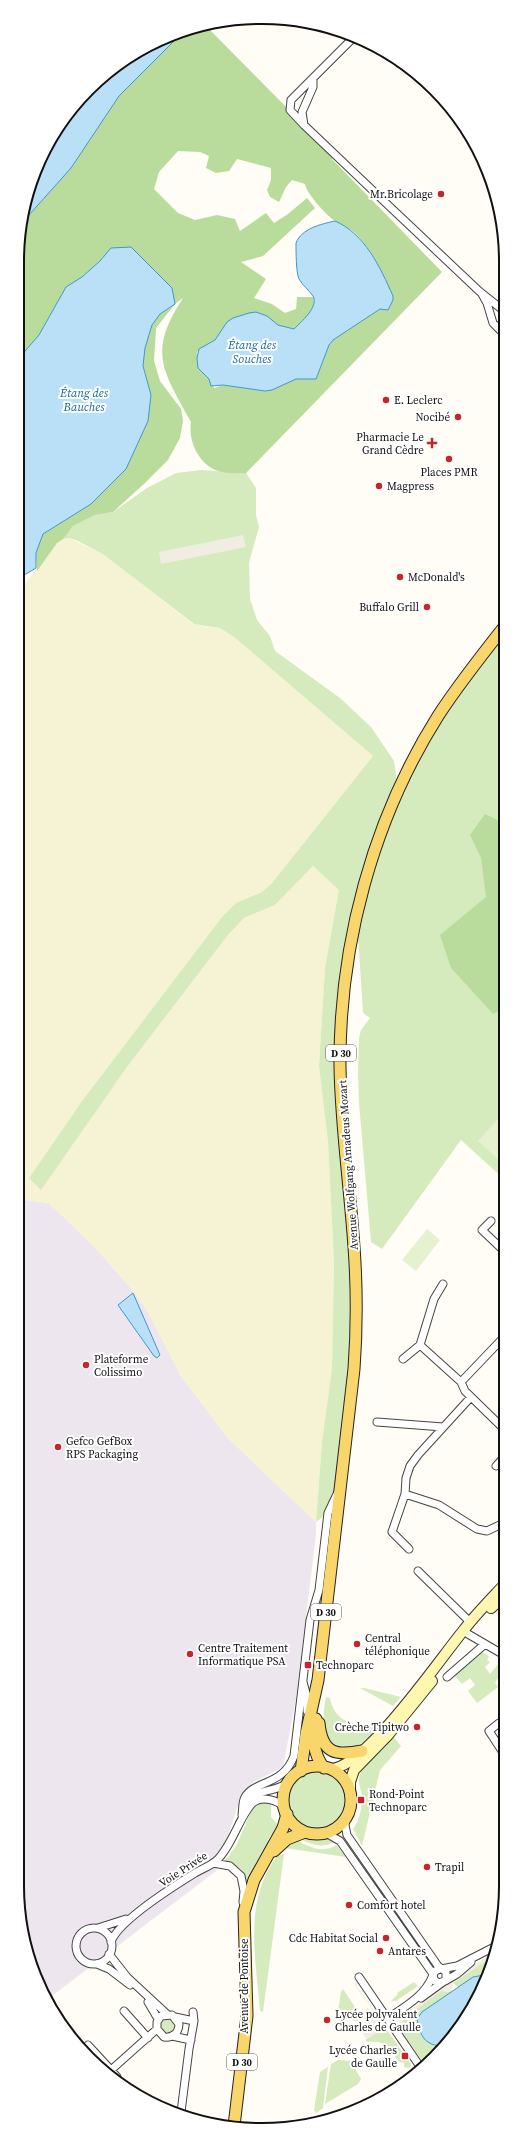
<svg xmlns="http://www.w3.org/2000/svg" width="523" height="2147" font-family="'Source Serif 4',serif">
<rect width="100%" height="100%" fill="#fffdf5"/>
<path fill="#eee6ef" d="M18,1197L25,1200L49,1203L91,1243L129,1286L146,1308L181,1376L227,1437L316,1522V1535L296,1699L283,1767L254,1782L241,1796L216,1871L48,1999L36,1979L17,1885Z"/>
<path fill="#f6f3d4" d="M69,538L104,555L193,624L220,628L234,637L373,756L272,883L262,892L247,898L222,917L82,1101L29,1178L41,1189L127,1067L228,935L244,918L275,905L313,866L340,890L325,968L319,1066L328,1142L334,1263L332,1368L322,1442L316,1522L227,1437L181,1376L146,1308L129,1286L98,1251L49,1203L25,1200L18,1197L19,591L57,543L63,539Z"/>
<path fill="#d5ebbd" d="M201,470L246,473L256,488V515L259,527L249,563L250,599L257,620L270,636L275,651L340,698L371,727L394,761L397,782L436,714L504,630V1179L461,1140L382,1249L371,1242L359,1103L358,1074L359,1038L361,1030L370,1018L363,1013L357,920L341,1033L356,1275L340,1488L328,1513L316,1522L322,1442L332,1368L334,1263L328,1142L319,1066L325,968L339,890L313,866L275,905L244,918L228,935L127,1067L41,1190L29,1178L82,1101L222,917L236,903L262,892L272,883L373,756L234,637L220,628L194,624L104,555L78,541L69,538L63,539L57,543L73,526L95,515L113,512L147,488L176,473Z
M482,1652L489,1656L487,1660L490,1662L485,1667L490,1674L500,1662L504,1665V1668L495,1683L498,1687L477,1703L468,1691L475,1685L470,1678L462,1684L454,1675Z
M360,1688H364L401,1697L393,1706Z
M326,1697L330,1698C334,1723 360,1730 381,1721L383,1724C370,1742 334,1765 325,1731C322,1720 324,1708 326,1697Z
M393,1736L401,1746L380,1770L362,1846L353,1829C359,1821 363,1806 362,1796C361,1788 357,1782 360,1774C364,1763 384,1746 393,1736Z
M287 1800a30 30 0 1 1 60 0a30 30 0 1 1-60 0Z
M264,1802H271V1817L280,1827L279,1829L276,1827L268,1840L269,1846L249,1882H247L241,1869L225,1861L236,1846L252,1809Z
M306,1836L327,1837L337,1841C322,1849 312,1845 298,1838Z
M347,1838L400,1916L396,1918L343,1841Z
M297,1840C309,1847 323,1854 336,1845L346,1857L285,1848Z
M284,1854L263,2012L260,2011C256,1959 243,1901 277,1856Z
M491,1957L484,1975L473,1977L458,1987L453,1983Z
M414,1982L418,1986L396,2001H391L398,1994L397,1993Z
M343,1989L359,2013L358,2021L337,2018L341,1992Z
M441,1991L452,1992L422,2012L433,2045L440,2046L424,2063C416,2051 394,2030 405,2016Z
M159 2026a8 8 0 1 1 16 0a8 8 0 1 1-16 0Z
M385,2027L411,2064L409,2068L404,2067V2063L397,2061C391,2046 384,2040 368,2042L365,2040Z
M338,2060L351,2061L361,2079L358,2084L325,2104L331,2064Z
M328,2067L323,2108L316,2113L314,2110L320,2072Z"/>
<path fill="#b9dc9c" fill-rule="evenodd" d="M198,25H205L304,125L337,154L332,159L442,272L246,473C238,473 226,474 218,471C199,464 188,442 191,422C163,370 147,353 183,298L175,304L156,328L154,361L160,381L181,409L183,421L180,438L168,460L145,483L113,512L95,515L73,526L63,539L57,543L37,571L36,553L43,534L91,504L126,469L151,395L143,365L145,348L152,325L160,314L175,304L111,248L100,261L82,277L66,287L39,335L19,358V229L21,224L71,168L119,96L182,33ZM178,151L200,152L209,156L206,168L216,173L229,171L237,159L271,168V180L267,190L270,197L279,202L286,187L292,180L305,184C306,193 327,216 335,221C341,226 351,228 356,234C373,252 385,276 393,300L388,310L380,309L333,340L329,345L316,379H296L272,390L265,391L223,385L214,388L209,379L198,368L197,352L201,348L215,340L227,322L233,318L242,316L272,320L278,325L295,329C302,320 318,309 313,297H297L296,309L285,313L272,304L254,298L266,279L241,262L263,256L315,208L307,198L288,214L274,223L266,213L240,231L235,219L217,215L195,220L178,213L154,189L159,172Z
M485,814L504,823V1008L493,1014L451,968L440,935L486,897L481,858L470,835Z"/>
<path fill="#e6f2cf" d="M504,1112V1165L478,1141Z
M427,1229L440,1240L416,1271L402,1260Z"/>
<path fill="#f1ede2" d="M243,535L246,547L161,564L159,552Z
M492,1953L491,1957L453,1983L452,1992L441,1991L403,2019L402,2031L424,2063L423,2065L400,2032L398,2024L400,2018L404,2014Z
M357,1982L359,1984L356,1985L373,2009L375,2008L377,2010L374,2012L385,2027L367,2039L362,2033L367,2007L372,2013L374,2012L354,1984Z"/>
<path fill="#b9e0f7" stroke="#3f96cf" d="M182,33L119,96L71,168L21,224L50,139L113,67Z
M335,221C365,234 380,267 393,296V300L388,310L380,309L333,340L329,345L316,379H296L272,390L265,391L223,385L211,386L209,379L198,368L197,358L199,349L215,340L227,322L233,318L249,313L256,312L267,316L278,325L294,329C301,322 319,307 313,296C309,290 303,286 299,279C296,273 296,251 296,243C301,229 321,224 335,221Z
M131,247L172,288L175,304L160,314L152,325L145,348L143,366L151,395L148,421L126,469L91,504L43,534L36,553V568L19,578V358L39,335L66,287L82,277L100,261L111,248Z
M133,1293L160,1355L157,1358L154,1356L118,1305Z
M484,1975L473,2008L440,2046C423,2044 420,2034 417,2019L422,2012L473,1977Z"/>
<g fill="none" stroke-linecap="round" stroke-linejoin="round">
<g stroke="#444" stroke-width="9">
<path id="street" d="M354,37L291,100L290,110L304,125L388,205L479,291L504,311
M304,125L302,112L313,87V78
M482,294L487,303L493,323L504,334
M491,1221L482,1230L504,1251
M420,1345L461,1382L465,1391L504,1429
M403,1359L420,1345L434,1299L443,1284
M461,1382L504,1337
M471,1397L418,1455L410,1466L406,1478L405,1494L439,1505L477,1529L487,1531L504,1523
M377,1422L443,1427
M496,1466L504,1457
M405,1494L392,1532L409,1549
M418,1571L470,1622
M468,1634L504,1655
M447,1677L485,1644
M303,1682L307,1697V1711
M499,1723L489,1731L504,1754
M247,1801C258,1788 277,1793 290,1781
M242,1815C243,1809 242,1802 245,1797C255,1780 283,1786 294,1756L310,1620L319,1590L328,1513L338,1492
M346,1819L345,1825L347,1835L438,1966L446,1972V1980L440,1983L435,1981L433,1976L435,1971L440,1969
M326,1833L340,1841L433,1974
M213,1863L230,1866L241,1876L244,1891L243,1902
M98,1928L126,1919
M76 1946a18 18 0 1 1 36 0a18 18 0 1 1-36 0Z
M111,1942C118,1921 174,1886 195,1873C202,1869 210,1866 216,1861C232,1847 242,1810 254,1802C263,1796 277,1800 284,1807
M109,1954L127,1977L168,2015
M97,1964L109,1969L130,1985
M441,1969L457,1966L494,1947
M359,1977L421,2068
M445,1981L457,1974L471,1962
M421,1998L443,1982
M148,2002L158,2019
M124,2011L148,2038
M175,2017L194,2021
M388,2018C405,2007 425,1996 433,1975
M172,2036L191,2040
M88,2045L111,2070L157,2029V2022L161,2016L172,2015L179,2024C179,2033 173,2038 164,2037L157,2029
M111,2070L117,2077
M181,2112L189,2049L194,2021L193,2012"/>
</g>
<g stroke="#333" stroke-width="12">
<path id="secondary" d="M491,1608L504,1596
M330,1769C365,1769 439,1660 463,1631C475,1615 490,1600 504,1585
M350,1791V1782L354,1770L388,1735L432,1681"/>
</g>
<g stroke="#222" stroke-width="13">
<path id="primary" d="M316,1719C313,1738 312,1752 324,1768
M319,1723C322,1754 336,1756 362,1751
M283 1800a34 34 0 1 1 68 0a34 34 0 1 1-68 0Z
M301,1771L306,1734L318,1680L354,1369C357,1328 357,1288 354,1247C350,1187 341,1127 340,1067C339,945 373,819 438,716C458,685 481,656 504,627
M274,1851L287,1839L305,1832
M234,2126L247,2016L244,1912L254,1880L283,1828L287,1814"/>
</g>
<use href="#street" stroke="#fff" stroke-width="7"/>
<use href="#secondary" stroke="#fff6b0" stroke-width="10"/>
<use href="#primary" stroke="#f9d66b" stroke-width="11"/>
</g>
<g fill="#c4262e" stroke="#fff" stroke-width="1.5">
<circle cx="441" cy="194" r="4"/>
<circle cx="386" cy="400" r="4"/>
<circle cx="458" cy="417" r="4"/>
<path d="M430 437h4v4h4v4h-4v4h-4v-4h-4v-4h4z"/>
<circle cx="449" cy="459" r="4"/>
<circle cx="379" cy="486" r="4"/>
<circle cx="400" cy="577" r="4"/>
<circle cx="427" cy="607" r="4"/>
<circle cx="86" cy="1365" r="4"/>
<circle cx="58" cy="1447" r="4"/>
<circle cx="357" cy="1644" r="4"/>
<circle cx="190" cy="1654" r="4"/>
<rect x="304" y="1661" width="8" height="8" rx="2"/>
<circle cx="417" cy="1727" r="4"/>
<rect x="357" y="1796" width="8" height="8" rx="2"/>
<circle cx="427" cy="1867" r="4"/>
<circle cx="349" cy="1905" r="4"/>
<circle cx="386" cy="1938" r="4"/>
<circle cx="380" cy="1951" r="4"/>
<circle cx="327" cy="2020" r="4"/>
<rect x="401" y="2052" width="8" height="8" rx="2"/>
</g>
<g text-anchor="middle" stroke-width="4" stroke-linejoin="round" paint-order="stroke">
<g fill="#fff" stroke="#585858" stroke-width="1">
<rect x="326" y="1045" width="30" height="16" rx="3"/>
<rect x="311" y="1604" width="30" height="16" rx="3"/>
<rect x="227" y="2054" width="30" height="16" rx="3"/>
</g>
<g font-size="10" font-weight="bold" fill="#111">
<text x="341" y="1057">D 30</text>
<text x="326" y="1616">D 30</text>
<text x="242" y="2066">D 30</text>
</g>
<g font-size="11" fill="#111" stroke="#fff" text-anchor="start">
<text x="433" y="198" text-anchor="end">Mr.Bricolage</text>
<text x="394" y="404">E. Leclerc</text>
<text x="450" y="421" text-anchor="end">Nocibé</text>
<text x="424" y="441" text-anchor="end">Pharmacie Le<tspan x="424" dy="13">Grand Cèdre</tspan></text>
<text x="449" y="476" text-anchor="middle">Places PMR</text>
<text x="387" y="490">Magpress</text>
<text x="408" y="581">McDonald's</text>
<text x="419" y="611" text-anchor="end">Buffalo Grill</text>
<text x="94" y="1363">Plateforme<tspan x="94" dy="13">Colissimo</tspan></text>
<text x="66" y="1445">Gefco GefBox<tspan x="66" dy="13">RPS Packaging</tspan></text>
<text x="365" y="1642">Central<tspan x="365" dy="13">téléphonique</tspan></text>
<text x="198" y="1652">Centre Traitement<tspan x="198" dy="13">Informatique PSA</tspan></text>
<text x="316" y="1669">Technoparc</text>
<text x="409" y="1731" text-anchor="end">Crèche Tipitwo</text>
<text x="369" y="1798">Rond-Point<tspan x="369" dy="13">Technoparc</tspan></text>
<text x="435" y="1871">Trapil</text>
<text x="357" y="1909">Comfort hotel</text>
<text x="378" y="1942" text-anchor="end">Cdc Habitat Social</text>
<text x="388" y="1955">Antares</text>
<text x="335" y="2018">Lycée polyvalent<tspan x="335" dy="13">Charles de Gaulle</tspan></text>
<text x="397" y="2054" text-anchor="end">Lycée Charles<tspan x="397" dy="13">de Gaulle</tspan></text>
</g>
<g font-size="11" fill="#111" stroke="#fff">
<text transform="translate(348 1165) rotate(-94)" y="4">Avenue Wolfgang Amadeus Mozart</text>
<text transform="translate(183 1869) rotate(-33)" y="4">Voie Privée</text>
<text transform="translate(244 1986) rotate(-90)" y="4">Avenue de Pontoise</text>
</g>
<g font-size="12" font-style="italic" fill="#1768a6" stroke="#fff">
<text x="252" y="349">Étang des<tspan x="252" dy="14">Souches</tspan></text>
<text x="84" y="397">Étang des<tspan x="84" dy="14">Bauches</tspan></text>
</g>
</g>
<path d="M0 0H523V2147H0ZM261 24H262A237 237 0 0 1 499 261V1886A237 237 0 0 1 262 2123H261A237 237 0 0 1 24 1886V261A237 237 0 0 1 261 24Z" fill="#fff" fill-rule="evenodd"/>
<path fill="none" stroke="#111" stroke-width="2" d="M261 24H262A237 237 0 0 1 499 261V1886A237 237 0 0 1 262 2123H261A237 237 0 0 1 24 1886V261A237 237 0 0 1 261 24Z"/>
</svg>
